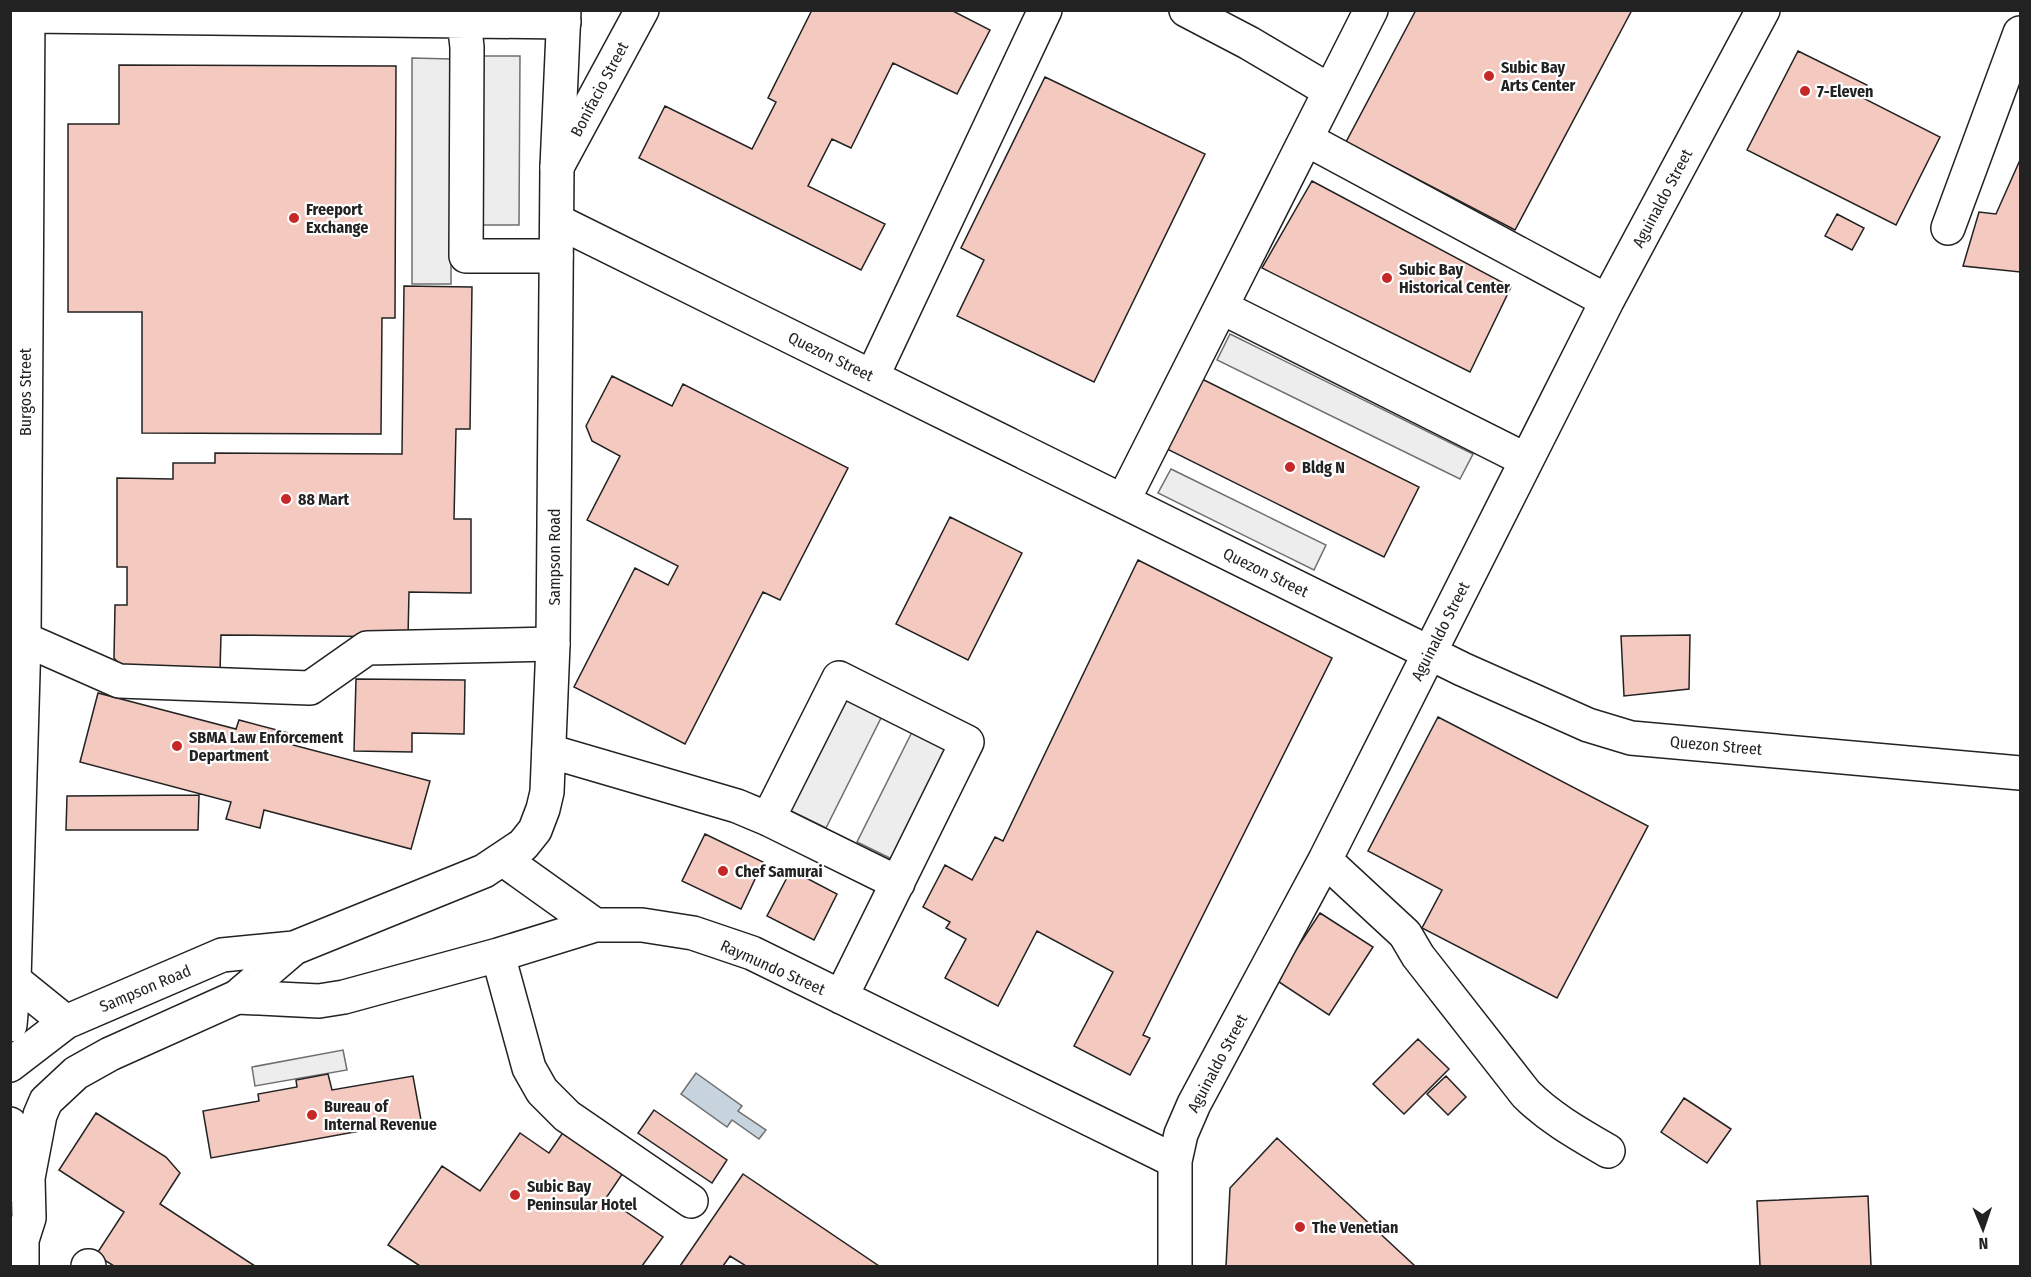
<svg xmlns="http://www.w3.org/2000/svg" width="2031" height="1277" font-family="'Fira Sans Condensed',sans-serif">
<rect width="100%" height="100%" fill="#fff"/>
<path fill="#ededed" stroke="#6f6f6f" stroke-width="1.5" d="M480,56H520L519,225H479Z
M412,58L451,59V284H412Z
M1230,334L1473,454L1460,479L1217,360Z
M1171,469L1326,545L1314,570L1158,493Z
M844,696L882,716L826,828L787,809Z
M913,730L952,749L896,861L857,842Z
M343,1050L347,1070L255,1086L252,1067Z"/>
<path fill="#c7d3dd" stroke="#6f6f6f" stroke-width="1.5" d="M696,1073L742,1106L738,1111L766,1130L759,1139L732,1120L727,1127L681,1094Z"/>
<path fill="#f3c9c0" stroke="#222" stroke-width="1.5" d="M812,10H951L990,30L957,94L893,63L851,148L832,139L808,186L885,224L861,270L639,158L665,106L752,149L776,102L768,98Z
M1416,10H1632L1515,230L1346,142Z
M1798,51L1867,85L1861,97L1940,137L1896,225L1747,150Z
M119,65L396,66L395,318H382L381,434L142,433V312H68V124H119Z
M1045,77L1205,154L1094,382L957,316L984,260L961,248Z
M2020,160V272L1963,266L1979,212L1996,214Z
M1312,181L1511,287L1470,372L1262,268Z
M1837,214L1864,228L1852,250L1825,236Z
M404,286L472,287L470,429H456L454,519H471V593L409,592L408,637L221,635L220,672L125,670L114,658L115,605H127V567H117V478L173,479V463H215V453L402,454Z
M612,376L672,406L683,384L848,468L780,600L763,592L685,744L574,687L635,568L668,585L678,566L587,520L620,456L592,441L586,426Z
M1196,376L1419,487L1384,557L1161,446Z
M950,517L1022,553L968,660L896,624Z
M1138,560L1332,658L1143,1035L1150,1038L1130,1075L1074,1046L1113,972L1037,931L998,1006L945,978L966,939L946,928L950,922L923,907L945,865L972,880L995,837L1003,841Z
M1690,635L1689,689L1624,696L1621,636Z
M356,679L465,680L464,734L412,733V752L354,751Z
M98,693L236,729L239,720L296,735L293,745L430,781L411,849L264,810L260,828L226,819L231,802L80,762Z
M1438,717L1648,826L1557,998L1422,928L1442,890L1368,851Z
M199,795L198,830H66L67,796Z
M705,834L763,862L741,909L682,881Z
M791,870L837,894L814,940L767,916Z
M1320,913L1373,947L1329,1015L1276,980Z
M1418,1039L1449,1069L1404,1114L1373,1084Z
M328,1074L332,1090L413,1076L421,1120L211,1158L203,1111L259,1101L258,1094L297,1087L296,1080Z
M1446,1076L1466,1097L1448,1115L1427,1094Z
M1684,1098L1731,1129L1707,1163L1661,1132Z
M654,1110L727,1160L712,1183L638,1133Z
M96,1113L166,1157L180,1173L160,1204L255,1266H114L96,1255L124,1212L59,1170Z
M566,1128L627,1167L606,1198L663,1237L642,1266H420L388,1245L442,1166L480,1191L520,1133L549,1153Z
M1277,1138L1415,1266H1226L1230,1188Z
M743,1174L879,1266H746L730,1256L723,1266H680Z
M1868,1196L1871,1266H1760L1757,1201Z"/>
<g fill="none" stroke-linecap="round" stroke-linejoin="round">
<g stroke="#222" stroke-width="36">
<path id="minor" d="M1186,10L1249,43L1330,91
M28,16L564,22
M464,21L467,47L466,256H556
M1306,139L1607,301
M557,167L642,10
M557,221L1462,669L1588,725L1631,738L2020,773
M1948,228L2020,33
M1221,307L1526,460
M872,377L1045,10
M1123,501L1371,10
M24,639L119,681L310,688L367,648L553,644
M549,751L737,806L768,819L898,883
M768,819L839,678L967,742L841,997
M504,860L595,925
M1325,860L1405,934L1418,956L1526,1094C1550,1118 1579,1134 1608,1151
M498,955L529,1068L542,1091L567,1116L691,1201
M237,997L319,1001L344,997L498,955L595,925H642L693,933L752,953L1175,1161
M10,1025L14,980L24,639L28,10
M88,1266H89
M1175,1266V1161L1181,1134L1194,1104L1325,860L1607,301L1763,10"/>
</g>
<g stroke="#222" stroke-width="36">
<path id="major" d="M14,980L66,1022
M10,1065L66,1022L222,955L294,948L484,871L523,845L535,830L543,809L547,792L553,644L557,167L564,10
M10,1124L14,1186
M22,1266V1240L29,1218L28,1178L40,1115L46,1101L76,1073L110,1054L237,997L294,948"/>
</g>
<use href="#minor" stroke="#fff" stroke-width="33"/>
<use href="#major" stroke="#fff" stroke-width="33"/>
</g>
<g fill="#c62828" stroke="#fff" stroke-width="2">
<circle cx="1489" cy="76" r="6"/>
<circle cx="1805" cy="91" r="6"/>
<circle cx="294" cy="218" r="6"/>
<circle cx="1387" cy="278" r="6"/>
<circle cx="1290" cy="467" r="6"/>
<circle cx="286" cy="499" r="6"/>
<circle cx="177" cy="746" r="6"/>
<circle cx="723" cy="871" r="6"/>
<circle cx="312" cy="1115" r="6"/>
<circle cx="515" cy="1195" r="6"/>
<circle cx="1300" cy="1227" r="6"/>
</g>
<g text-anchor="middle" stroke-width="4.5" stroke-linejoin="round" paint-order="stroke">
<g font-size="16" font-weight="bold" fill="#222" stroke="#fff" text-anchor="start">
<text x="1501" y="73">Subic Bay<tspan x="1501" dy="18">Arts Center</tspan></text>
<text x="1817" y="97">7-Eleven</text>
<text x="306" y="215">Freeport<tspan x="306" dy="18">Exchange</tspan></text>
<text x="1399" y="275">Subic Bay<tspan x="1399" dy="18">Historical Center</tspan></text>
<text x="1302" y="473">Bldg N</text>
<text x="298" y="505">88 Mart</text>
<text x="189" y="743">SBMA Law Enforcement<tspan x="189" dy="18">Department</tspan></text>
<text x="735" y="877">Chef Samurai</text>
<text x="324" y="1112">Bureau of<tspan x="324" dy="18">Internal Revenue</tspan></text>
<text x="527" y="1192">Subic Bay<tspan x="527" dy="18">Peninsular Hotel</tspan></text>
<text x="1312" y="1233">The Venetian</text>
</g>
<g font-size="16" fill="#222" stroke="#fff">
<text transform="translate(599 89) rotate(-62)" y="6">Bonifacio Street</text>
<text transform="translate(1662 198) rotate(-62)" y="6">Aguinaldo Street</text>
<text transform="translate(831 356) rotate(26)" y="6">Quezon Street</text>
<text transform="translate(25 392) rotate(-90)" y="6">Burgos Street</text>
<text transform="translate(554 557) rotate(-90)" y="6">Sampson Road</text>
<text transform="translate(1266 572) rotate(26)" y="6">Quezon Street</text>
<text transform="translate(1440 631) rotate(-63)" y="6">Aguinaldo Street</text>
<text transform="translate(1716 745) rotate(5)" y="6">Quezon Street</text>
<text transform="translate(773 967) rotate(24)" y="6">Raymundo Street</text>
<text transform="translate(145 988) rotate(-23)" y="6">Sampson Road</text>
<text transform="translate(1217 1063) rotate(-62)" y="6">Aguinaldo Street</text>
</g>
</g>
<rect width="2031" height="1277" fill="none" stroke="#222222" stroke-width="24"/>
<g transform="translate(1983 1229) rotate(178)" stroke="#ffffff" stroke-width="4.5" paint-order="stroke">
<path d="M0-4.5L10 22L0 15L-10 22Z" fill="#222222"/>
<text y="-9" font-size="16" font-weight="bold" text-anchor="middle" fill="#222222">N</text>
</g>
</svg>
